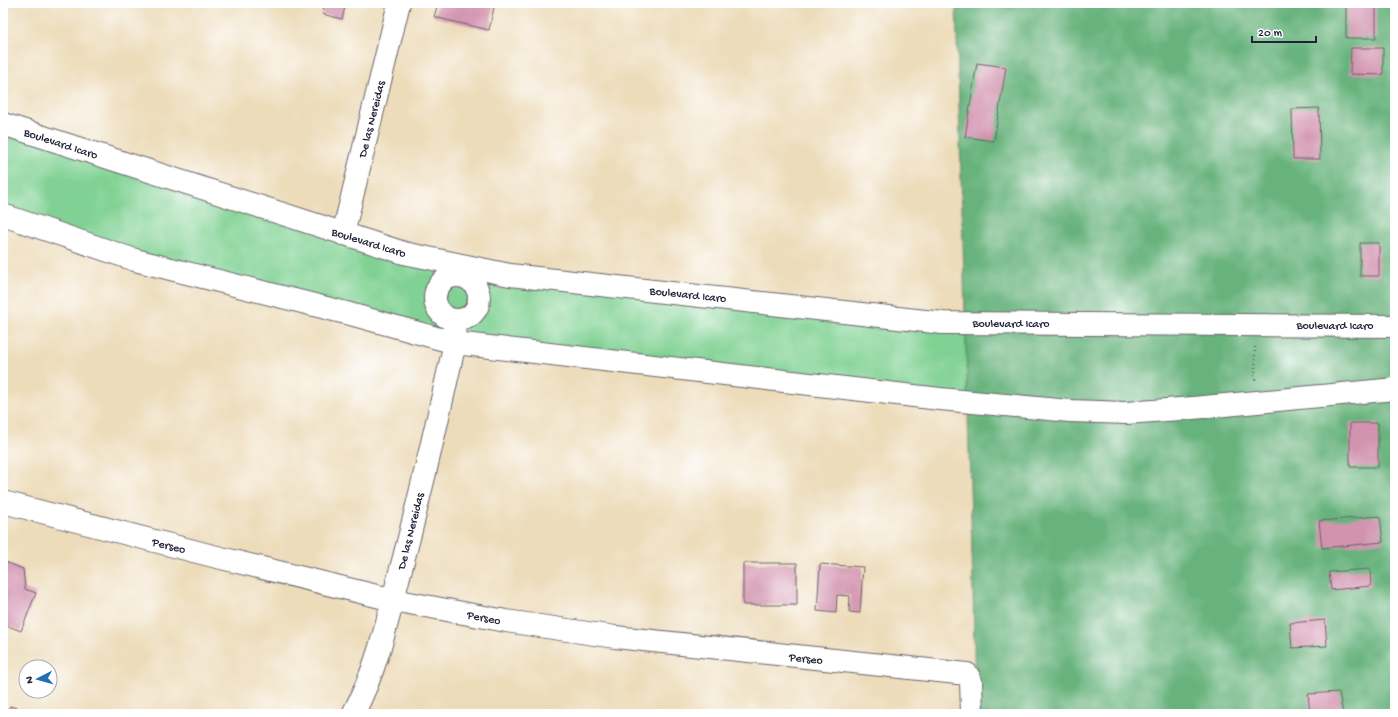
<svg xmlns="http://www.w3.org/2000/svg" width="1398" height="717" font-family="'Gochi Hand',sans-serif">
<rect width="100%" height="100%" fill="#fff"/>
<filter id="ink" filterUnits="userSpaceOnUse"><feTurbulence type="fractalNoise" baseFrequency=".025" numOctaves="2"/><feDisplacementMap in="SourceGraphic" scale="8" xChannelSelector="R" yChannelSelector="G"/><feConvolveMatrix kernelMatrix="1 2 1 2 8 2 1 2 1" color-interpolation-filters="sRGB"/></filter>
<filter id="wash" filterUnits="userSpaceOnUse"><feTurbulence type="fractalNoise" baseFrequency=".012" numOctaves="4" result="noise"/><feDisplacementMap in="SourceGraphic" scale="16" xChannelSelector="R" yChannelSelector="G"/><feGaussianBlur stdDeviation="0.9" result="paint"/><feColorMatrix in="noise" values="0 0 0 0 0 0 0 0 0 0 0 0 0 0 0 0 0 1.4 0 .05"/><feComposite in="paint" operator="in"/></filter>
<g filter="url(#wash)">
<rect width="100%" height="100%" fill="#eddcba"/>
<path fill="#80d193" stroke="#517a67" d="M3,124L510,275L943,323L1126,413L455,343L3,215Z"/>
<path fill="#68b37d" stroke="#456a5c" d="M956,3H1395V714H975L973,587Z"/>
<g id="blocks">
<path fill="#d293af" d="M325,3H346L342,19L322,14Z
M438,3H495L489,30L434,17Z
M1346,3H1376V38H1346Z
M1351,48H1383V75L1350,74Z
M977,63L1006,67L994,141L965,137Z
M1319,108L1320,159H1293L1292,109Z
M1360,243H1379V276H1360Z
M1350,423H1378V467H1350Z
M1380,516L1383,542L1322,548L1319,521Z
M3,561L23,569L25,589L36,593L21,631L3,624Z
M743,563H797V605H743Z
M820,564L863,567L860,613L849,612L850,596L837,595L836,613L817,611Z
M1370,569L1371,586L1331,590L1329,572Z
M1325,620L1327,646L1292,648L1290,623Z
M1339,692L1343,714H1310L1308,694Z
M10,706L35,714H7Z
M1379,711V714H1354V713Z"/>
</g>
</g>
<g filter="url(#ink)">
<use href="#blocks" fill-opacity="0" stroke="#696367" stroke-width="1"/>
<g fill="none" stroke-linecap="round" stroke-linejoin="round">
<g stroke="#696367" stroke-width="24">
<path id="minor" d="M3,124L404,253L510,275L943,323L1395,326
M3,215L135,260L350,314L455,343L940,399L1070,411L1126,413L1193,408L1395,389
M343,234L399,3
M435 298a22 22 0 1 1 44 0a22 22 0 1 1-44 0Z
M3,502L213,556L393,600L506,621L615,637L967,674L969,677L971,681L972,714
M353,714C376,671 387,623 399,576C420,499 437,421 455,343L454,321"/>
</g>
<path stroke="#696367" stroke-width="2.5" stroke-dasharray="1 3" stroke-linecap="butt" d="M1255,347V382"/>
<use href="#minor" stroke="#fff" stroke-width="22"/>
</g>
</g>
<g text-anchor="middle" stroke-width="3" stroke-linejoin="round" paint-order="stroke">
<g font-size="12" fill="#22223b" stroke="#fff">
<text transform="translate(371 119) rotate(-76)" y="4">De las Nereidas</text>
<text transform="translate(61 143) rotate(18)" y="4">Boulevard Icaro</text>
<text transform="translate(369 242) rotate(17)" y="4">Boulevard Icaro</text>
<text transform="translate(688 294) rotate(6)" y="4">Boulevard Icaro</text>
<text x="1011" y="327">Boulevard Icaro</text>
<text x="1335" y="329">Boulevard Icaro</text>
<text transform="translate(410 531) rotate(-76)" y="4">De las Nereidas</text>
<text transform="translate(169 545) rotate(14)" y="4">Perseo</text>
<text transform="translate(484 617) rotate(11)" y="4">Perseo</text>
<text transform="translate(806 658) rotate(6)" y="4">Perseo</text>
</g>
</g>
<rect width="1398" height="717" fill="none" stroke="#fff" stroke-width="16"/>
<g transform="translate(38 679) rotate(264)"><circle r="19" fill="#ffffff" stroke="#a7a7b1"/>
<path d="M0-3L7 15L0 10L-7 15Z" fill="#1f6fb2"/>
<text y="-6" font-size="11" font-weight="bold" text-anchor="middle" fill="#22223b">N</text>
</g>
<path d="M1252 36v6h64v-6" fill="none" stroke="#22223b" stroke-width="2"/>
<text x="1258" y="36" font-size="12" fill="#22223b" stroke="#ffffff" stroke-width="3" paint-order="stroke">20 m</text>
</svg>
